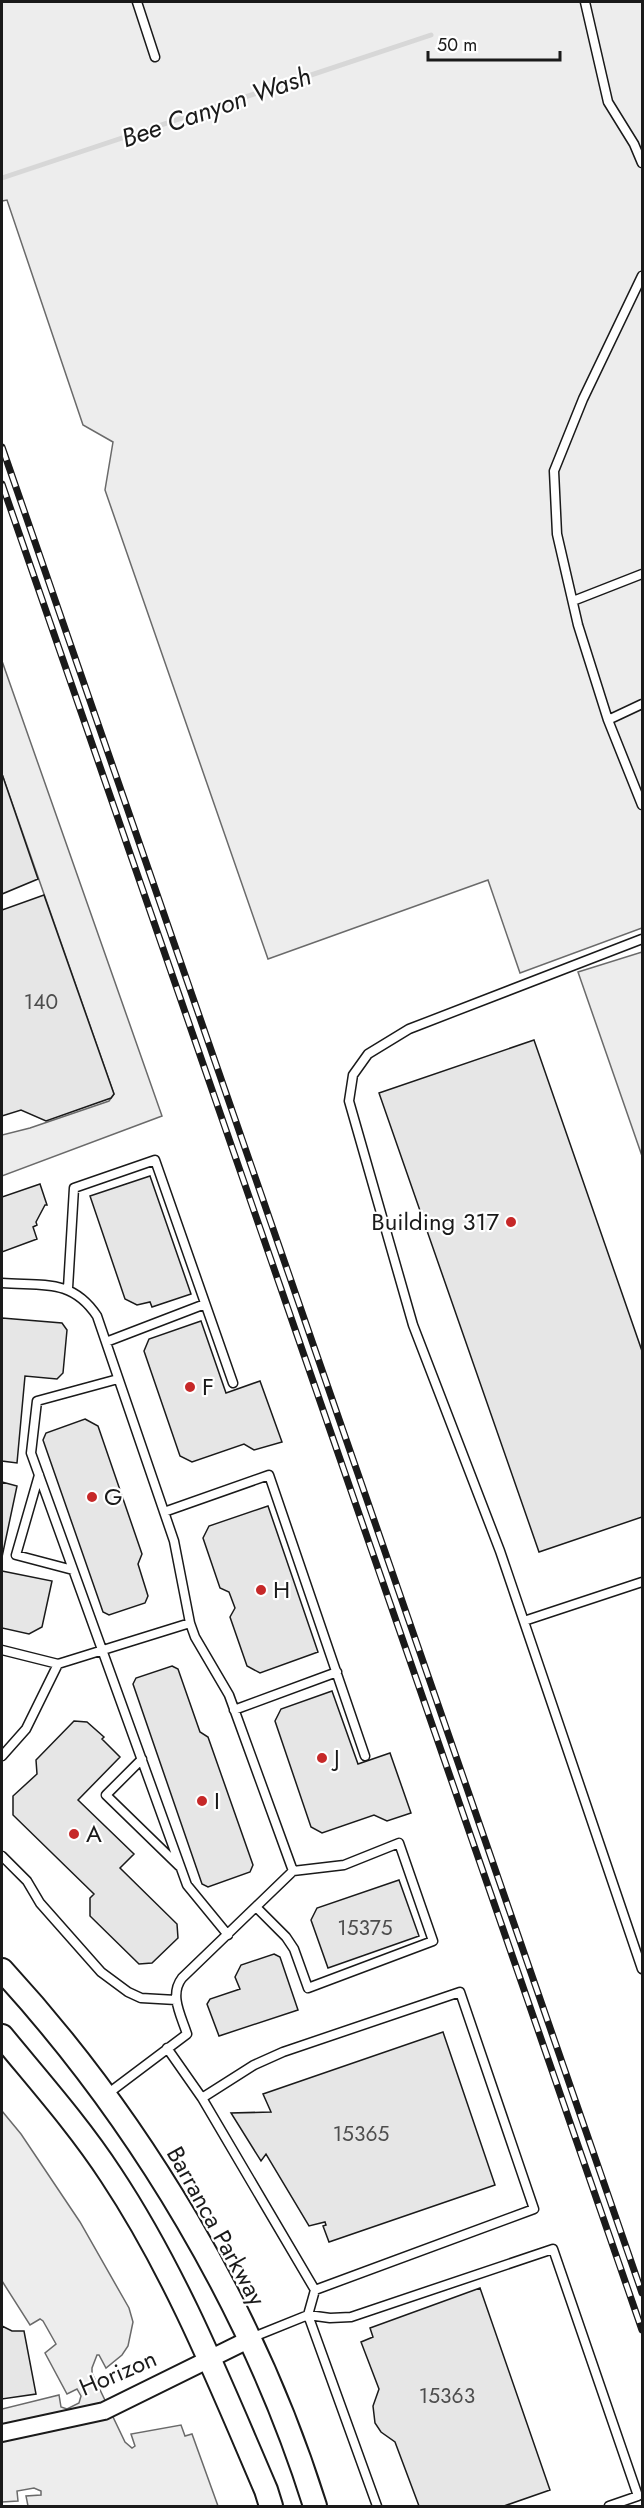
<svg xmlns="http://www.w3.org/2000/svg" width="644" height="2508" font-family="Jost,sans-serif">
<rect width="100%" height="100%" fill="#fff"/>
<path fill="#ededed" stroke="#6a6a6a" stroke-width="1.5" d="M2,2H642V928L520,973L488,880L268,959L105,490L113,442L83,425L7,200L2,201Z
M2,661L162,1116L2,1176V1135L30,1128L109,1101L114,1094L2,774Z
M642,952V1156L578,972Z
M2,2111L21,2134L80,2222L129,2308L133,2322L128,2346L122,2355L106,2368L99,2355H97L92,2368V2373L125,2442L132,2448L135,2446L131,2434L181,2425L185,2436L192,2434L218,2506H28L26,2496L41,2495V2491L34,2488L17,2491L18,2501L2,2502V2409L59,2395L61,2407L67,2409L79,2403L81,2396L77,2389L67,2394L45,2353L56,2344L43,2321L40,2319L30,2325L2,2281Z"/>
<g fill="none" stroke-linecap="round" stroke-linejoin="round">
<path stroke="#d7d7d7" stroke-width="5" d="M2,178L431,35"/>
</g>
<path fill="#e6e6e6" stroke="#1a1a1a" stroke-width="1.5" d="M2,774L38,879L2,894Z
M44,895L114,1094L111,1098L46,1121L21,1110L2,1116V910Z
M534,1040L642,1351V1517L539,1552L379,1093Z
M150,1176L191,1294L152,1307L150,1302L137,1305L125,1299L90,1196Z
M40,1184L47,1205H45L36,1222L37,1225L33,1227L37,1239L2,1252V1197Z
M2,1318L62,1323L67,1330L63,1373L57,1379L25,1376L17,1463L2,1461Z
M201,1321L226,1393L260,1381L282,1442L254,1450L244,1444L192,1462L180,1456L144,1351L149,1339Z
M85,1419L98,1426L142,1554L138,1564L148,1596L145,1603L109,1615L103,1612L43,1440L46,1433Z
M2,1482L17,1486L2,1557Z
M268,1506L318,1652L260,1673L247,1666L230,1617L235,1608L229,1592L220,1588L203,1538L209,1526Z
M2,1571L52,1581L42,1627L29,1634L2,1628Z
M172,1666L178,1669L200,1732L208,1737L253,1865L250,1872L208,1887L202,1884L133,1684L136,1678Z
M332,1691L358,1764L390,1753L411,1813L387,1821L374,1815L322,1833L311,1827L275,1721L281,1709Z
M74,1721L87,1722L104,1737L102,1739L120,1757L78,1800L134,1854L120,1868L177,1924L178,1938L152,1963L139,1964L90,1916V1898L94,1894L13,1815V1796L37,1774L36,1760Z
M399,1880L419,1936L328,1968L311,1920L317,1908Z
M274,1954L280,1957L298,2010L219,2036L207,2004L210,1999L240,1989L235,1977L241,1965Z
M443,2032L495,2185L329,2242L323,2226L326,2225L325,2222L309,2226L266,2154L261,2161L231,2113L271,2112L263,2094Z
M480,2288L550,2490L504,2506H419L395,2442L381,2432L375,2423L373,2406L379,2389L361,2342L373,2337L370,2328Z
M2,2326L12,2331H24L36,2394L2,2399Z"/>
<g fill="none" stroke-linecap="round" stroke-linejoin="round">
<g stroke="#1a1a1a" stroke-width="11">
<path id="lane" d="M137,2L155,57
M585,2L608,102L634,144L642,163
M642,276L583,399L554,471L557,534L578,625L608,720L642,805
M573,601L642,574
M608,720L642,704
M642,939L409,1029L368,1054L353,1075L349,1101L413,1325L500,1551L642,1969
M2,1283C42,1286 72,1278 97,1316L174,1541L190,1623L195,1637L229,1695L293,1871
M68,1288L74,1188L155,1160L233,1383
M106,1342L205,1304
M118,1379L37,1401L31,1453L187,1885L228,1935
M39,1475L16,1555L73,1570
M164,1512L269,1475L365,1756
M524,1621L642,1582
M2,1650L58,1664L190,1623
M234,1710L337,1672
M2,1756L26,1729L58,1664
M142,1759L106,1795L179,1866
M2,1856L27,1881L40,1903L101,1972L128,1992L141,1998L176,2000
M167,2048L202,2098L315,2290L534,2209L460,1992L283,2052L254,2065L202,2098
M106,2095L187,2034C181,2015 169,1995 182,1978L293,1871L344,1865L399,1843L433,1941L308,1988L294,1949L286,1937L257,1908
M315,2290L308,2315L377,2506
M251,2338L308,2315L330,2318L351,2317L553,2249L638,2496L609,2506"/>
</g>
<g stroke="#1a1a1a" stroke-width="20">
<path id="street" d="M2,2433L104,2411L248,2340"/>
</g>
<g stroke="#1a1a1a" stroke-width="26">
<path id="secondary" d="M2,1970C140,2120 254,2311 315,2506
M2,2036C39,2081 79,2126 111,2175C176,2273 220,2383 266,2490L271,2506"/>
</g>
<use href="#lane" stroke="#fff" stroke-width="8"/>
<use href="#street" stroke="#fff" stroke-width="16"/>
<use href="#secondary" stroke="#fff" stroke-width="22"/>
<g stroke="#1a1a1a" stroke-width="7">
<path id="rail" d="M2,447L642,2293
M2,484L642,2330"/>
</g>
<use href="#rail" stroke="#fff" stroke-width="4.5" stroke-dasharray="14" stroke-linecap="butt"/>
</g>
<g fill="#c62828" stroke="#fff" stroke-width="2">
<circle cx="511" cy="1222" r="6"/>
<circle cx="190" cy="1387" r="6"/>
<circle cx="92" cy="1497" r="6"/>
<circle cx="261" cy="1590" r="6"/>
<circle cx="322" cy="1758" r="6"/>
<circle cx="202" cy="1801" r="6"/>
<circle cx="74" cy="1834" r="6"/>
</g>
<g text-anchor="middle" stroke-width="4.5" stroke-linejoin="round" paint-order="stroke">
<g font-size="21" fill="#4d4d4d">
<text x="41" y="1009">140</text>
<text x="365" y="1935">15375</text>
<text x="361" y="2141">15365</text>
<text x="447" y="2403">15363</text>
</g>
<g font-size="24" fill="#1a1a1a" stroke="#fff" text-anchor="start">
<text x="499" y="1230" text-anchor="end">Building 317</text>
<text x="202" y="1395">F</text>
<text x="104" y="1505">G</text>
<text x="273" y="1598">H</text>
<text x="334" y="1766">J</text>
<text x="214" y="1809">I</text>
<text x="86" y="1842">A</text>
</g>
<g font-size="24" fill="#1a1a1a" stroke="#fff">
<text transform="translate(216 2226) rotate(61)" y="8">Barranca Parkway</text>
<text transform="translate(118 2373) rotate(-23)" y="8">Horizon</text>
</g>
<g font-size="26" font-style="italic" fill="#1a1a1a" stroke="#fff">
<text transform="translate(216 107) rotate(-19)" y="9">Bee Canyon Wash</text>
</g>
</g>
<rect width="644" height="2508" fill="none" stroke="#1a1a1a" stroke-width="6"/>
<path d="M428 51v9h132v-9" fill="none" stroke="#1a1a1a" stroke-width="3"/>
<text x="437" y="51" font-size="18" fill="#1a1a1a" stroke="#ffffff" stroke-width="4.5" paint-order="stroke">50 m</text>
</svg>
